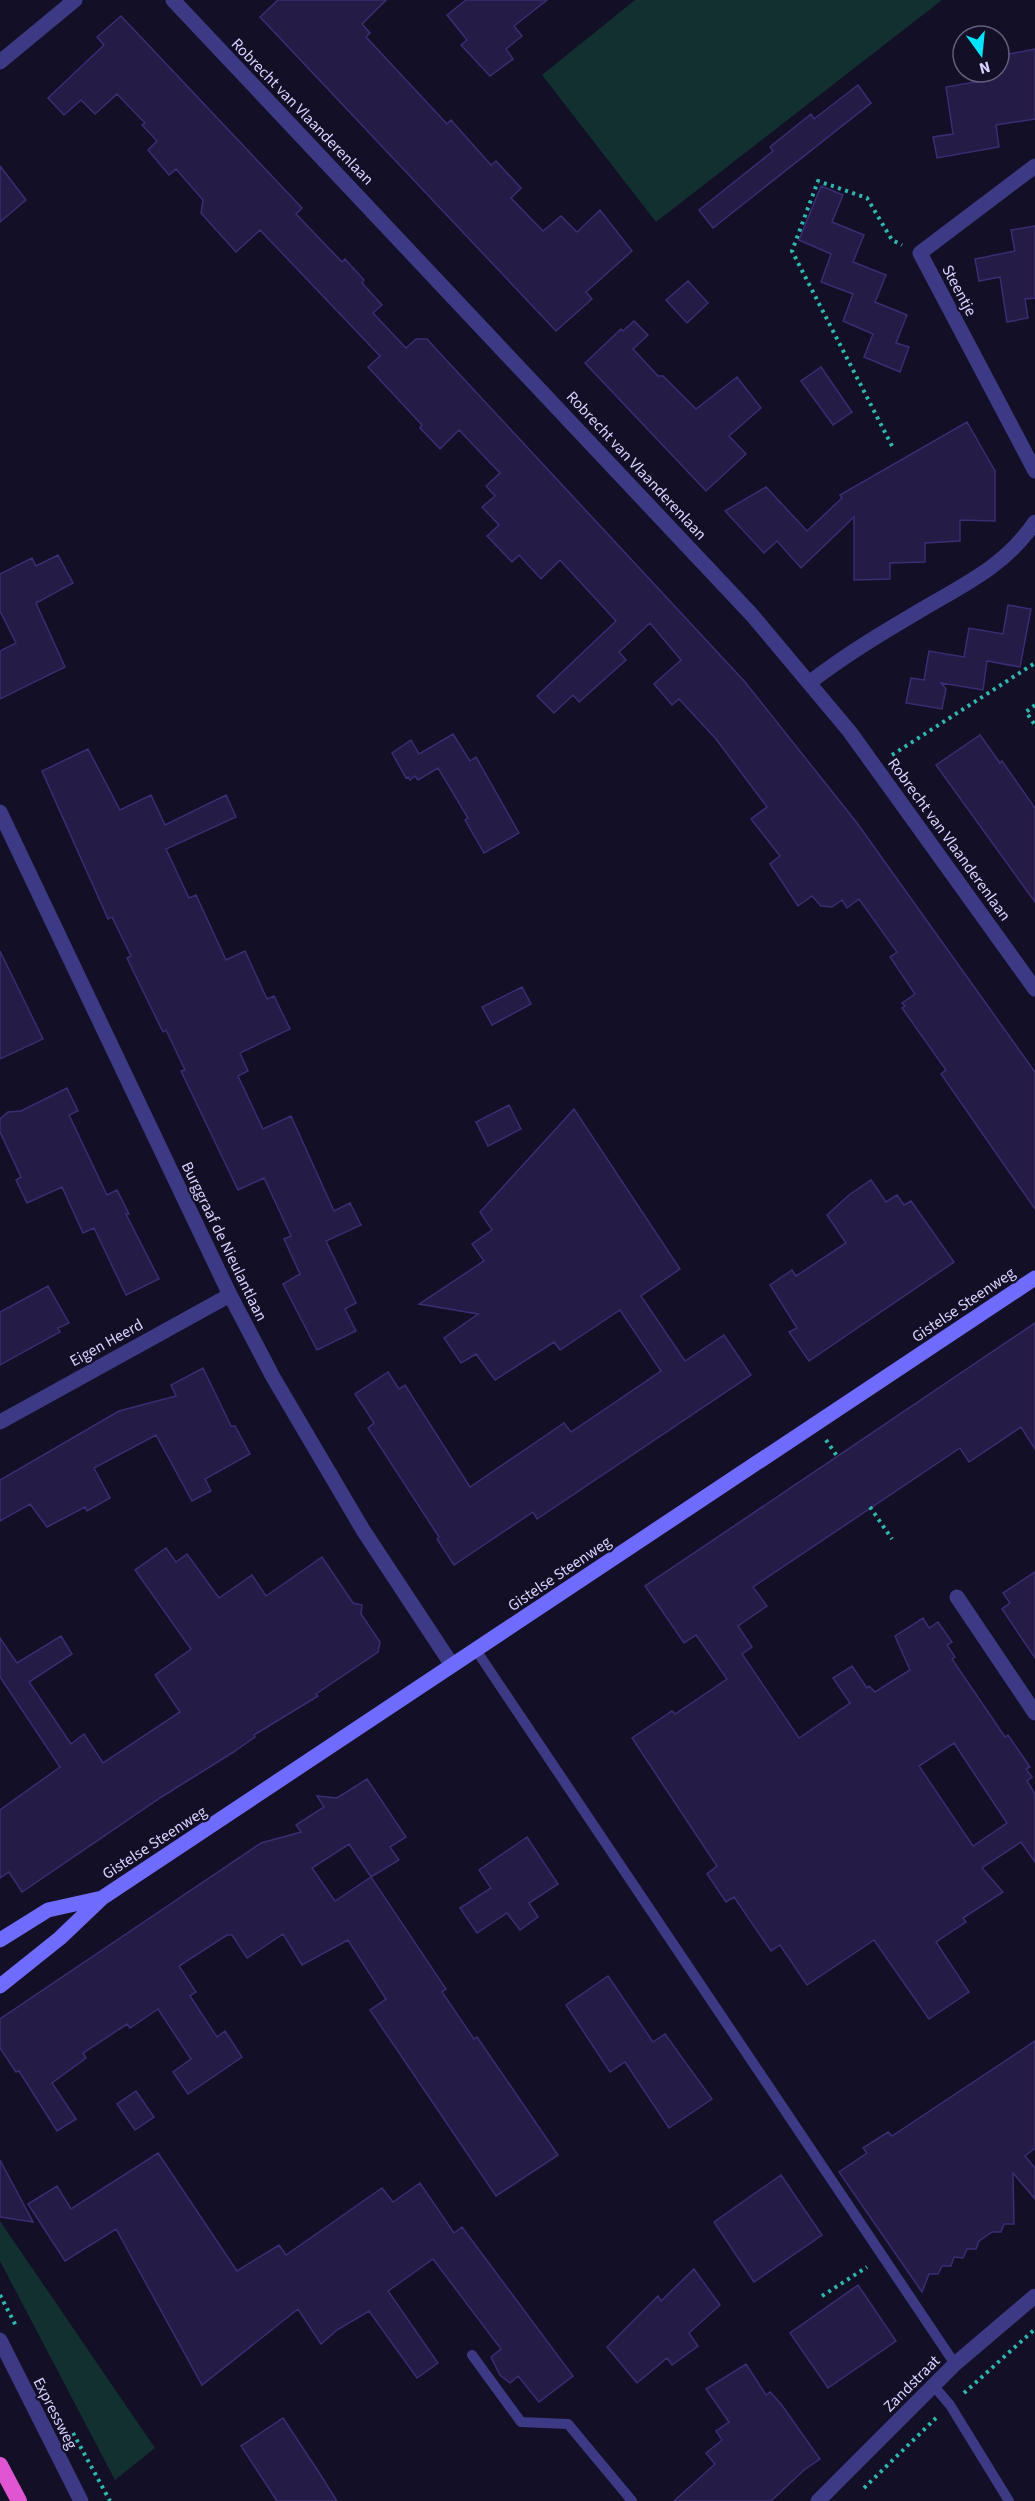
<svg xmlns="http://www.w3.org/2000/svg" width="1035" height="2501" font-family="'Source Sans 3',sans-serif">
<rect width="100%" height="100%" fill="#130f26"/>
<path fill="#12302f" d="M635,0H942L656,222L542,75Z
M0,2221L155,2448L115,2480L0,2261Z"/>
<path fill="#241b47" stroke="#3b2d73" stroke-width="1.5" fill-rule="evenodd" d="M278,0H386L362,24L370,33L366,37L447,124L451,120L491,165L496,161L521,188L511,198L543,231L561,216L577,232L600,210L632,251L586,292L592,299L556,331L260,17Z
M466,0H547L514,26L522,36L506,49L513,59L490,76L461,45L467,40L447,15Z
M121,16L302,208L296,214L342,262L345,259L364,280L362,283L382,305L373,313L406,348L416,339H427L449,363L745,682L857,823L1035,1072V1209L941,1074L946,1070L902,1008L905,1006L902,1003L915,994L890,957L897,952L859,899L847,908L842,900L832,907L821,906L812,896L798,906L770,864L780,856L751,819L767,807L716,739L679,699L672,705L654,684L681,660L650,623L619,652L626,660L579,702L573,695L554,713L537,696L616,621L560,560L541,579L519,555L512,562L487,536L499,525L482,507L495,496L486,486L500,473L459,430L440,449L420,428L422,425L368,367L380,356L260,230L236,252L201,213L203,200L176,169L169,175L148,150L157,141L142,125L145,123L117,94L95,114L81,100L64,115L48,98L104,45L97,37Z
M1035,49V119L996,125L999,147L937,158L933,137L953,134L946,87L986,80L984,72H999V56Z
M858,85L871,103L713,228L699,210L773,151L770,147L811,114L814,119Z
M0,166L26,200L0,222Z
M821,186L843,195L832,222L864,235L853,262L886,275L875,302L907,315L896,343L909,347L900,372L864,357L873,334L843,321L853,294L821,282L831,254L799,240Z
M1035,226V298L1025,299L1028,318L1007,322L1000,277L979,281L975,259L1015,251L1011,230Z
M688,281L708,303L687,323L666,300Z
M634,321L648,335L633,349L658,376H663L696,409L737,377L761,408L729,436L746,454L706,491L585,363L621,329L623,331Z
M821,367L852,412L833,425L801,381Z
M967,422L995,471V521L960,520V541L925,543V562L890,563V579L854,580V517L801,568L777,541L764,553L725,511L766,487L807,531L842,498L840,495Z
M58,555L73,583L36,603L65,667L0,699V651L16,643L0,611V574L32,558L36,566Z
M1008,605L1031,609L1020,667L987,661L983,690L941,683L946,689L942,709L906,703L911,678L924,680L929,651L964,657L969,628L1003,634Z
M453,734L470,761L476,757L519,833L484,853L465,820L468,818L438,768L418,780L415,776L410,780L408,777L406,778L392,753L411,740L419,754Z
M980,735L1000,763L1002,761L1035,808V902L936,765Z
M88,749L120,810L151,795L165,825L226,795L236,817L166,849L189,898L196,895L226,960L245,951L267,999L274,996L290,1029L240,1053L248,1071L238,1076L263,1129L291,1116L334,1211L350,1203L361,1225L326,1241L356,1303L345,1309L356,1331L317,1350L283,1284L300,1274L284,1239L291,1236L264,1178L238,1190L181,1071L185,1070L166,1030L163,1032L140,985L127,958L131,956L112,917L108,919L42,771Z
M0,951L43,1039L0,1059Z
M522,987L531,1004L492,1025L482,1007Z
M67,1088L78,1111L69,1115L107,1195L117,1190L129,1214H126L159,1279L126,1295L94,1228L83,1233L62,1187L27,1203L16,1180L21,1177L0,1132V1119L8,1112L21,1111Z
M509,1105L521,1129L488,1146L476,1122Z
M574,1109L680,1269L641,1296L685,1361L724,1335L751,1375L537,1519L533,1512L454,1565L437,1539L439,1537L368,1428L374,1423L355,1394L388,1372L399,1389L405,1385L470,1487L564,1423L571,1432L661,1371L620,1310L560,1350L554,1342L495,1380L476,1354L461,1363L444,1338L478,1314L419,1304L484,1261L472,1244L492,1230L480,1212Z
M871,1180L886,1202L897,1195L904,1205L911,1201L954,1262L809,1361L789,1332L797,1328L770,1285L792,1270L796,1276L846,1243L827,1215L849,1195Z
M48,1286L69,1323L58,1328L60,1332L0,1365V1312Z
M1035,1323V1449L1021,1427L969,1462L960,1448L753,1587L767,1606L738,1626L752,1647L742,1654L799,1738L850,1703L833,1678L852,1666L867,1688L869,1686L875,1692L910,1670L895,1636L923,1618L929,1628L938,1622L952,1642L947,1645L955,1657L952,1659L1005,1737L1008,1735L1030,1767L1026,1769L1032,1777L1027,1781L1035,1794V1862L1021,1842L982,1868L1003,1892L963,1918L966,1922L936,1942L969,1992L929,2019L874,1940L807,1985L780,1945L771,1951L734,1897L726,1902L707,1874L717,1866L632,1738L672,1711L675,1714L727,1679L696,1635L684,1643L645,1586ZM954,1743L1007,1823L973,1846L919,1766Z
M203,1368L231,1426H235L250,1454L205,1479L211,1491L192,1501L156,1435L94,1468L110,1498L87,1511L85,1507L47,1527L30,1504L0,1521V1480L119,1411L176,1396L171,1385Z
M166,1548L176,1562L187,1554L219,1598L252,1575L266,1596L322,1557L353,1603L362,1605L361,1614L380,1642L378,1652L316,1694L318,1696L254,1735L255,1737L232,1753L163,1796L22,1892L9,1872L0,1878V1810L60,1767L0,1677V1638L17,1663L61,1636L72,1654L29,1682L71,1744L84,1734L103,1763L180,1712L155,1675L191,1649L135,1570Z
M1035,1572V1658L1002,1609L1010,1603L1003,1593Z
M367,1779L406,1837L390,1847L399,1860L371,1877L349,1844L312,1868L335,1901L371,1877L446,1989L442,1992L474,2039L477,2037L558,2155L496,2196L370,2010L386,1999L348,1940L302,1965L283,1934L247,1958L232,1935H227L179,1966L196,1992L190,1996L217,2037L225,2031L242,2057L188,2094L173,2072L191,2059L158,2009L130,2028L127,2024L83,2053L86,2058L52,2083L76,2119L57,2131L19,2071L16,2072L0,2048V2019L261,1843L301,1832L296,1825L324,1807L317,1796L337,1798Z
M527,1837L558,1884L529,1903L538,1917L520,1930L507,1913L477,1933L460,1908L491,1888L479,1870Z
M608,1976L653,2042L665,2034L712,2099L669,2128L625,2062L610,2072L566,2005Z
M1035,2041V2148L1025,2156L1035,2168V2199L1013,2173L1014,2224H1004L1001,2232H992L979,2241L976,2249H967L963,2258L954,2257L951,2266H942L938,2274H929L922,2292L839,2172L867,2153L863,2148L888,2132L892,2136Z
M136,2091L154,2117L135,2130L117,2104Z
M158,2153L237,2271L279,2245L286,2255L382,2188L393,2202L420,2183L454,2233L462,2227L573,2376L539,2402L518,2376L510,2383L500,2375L491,2357L501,2349L433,2259L388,2291L438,2363L417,2378L369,2311L337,2330L321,2344L298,2309L202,2385L116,2229L65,2261L28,2204L57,2186L71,2209Z
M0,2160L33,2222L0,2217Z
M781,2175L822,2235L754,2282L714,2222Z
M694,2269L720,2305L689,2333L698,2346L672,2365L667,2358L637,2383L607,2347L658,2296L661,2301Z
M858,2285L896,2341L828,2388L790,2333Z
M746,2364L766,2395L770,2392L781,2404L820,2459L804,2470L771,2501H674L715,2464L706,2453L722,2440L716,2431L729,2422L706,2389Z
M283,2418L320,2474L337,2501H277L241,2446Z"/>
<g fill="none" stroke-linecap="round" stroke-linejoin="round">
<path stroke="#2fb8b0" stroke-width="4" stroke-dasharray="3 4.5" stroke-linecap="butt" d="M892,446L792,251L818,181L867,198L892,240L902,245
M1035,705L1026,712L1035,725
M892,755L1035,663
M826,1440L837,1456
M870,1507L892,1539
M0,2295L16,2326
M822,2296L867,2267
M964,2393L1035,2329
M73,2433L110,2501
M864,2488L936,2418"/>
<path stroke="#3d3a85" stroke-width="10" d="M476,1650L955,2364
M472,2355L521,2422L568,2424L632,2501
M933,2385L950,2405L1009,2501"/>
<path stroke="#3d3a85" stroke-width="15" d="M173,0L752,615L850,732L1035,989
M0,62L75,0
M1035,166L920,253L1035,471
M809,683C845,655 882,633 921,610C965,584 1005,566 1035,522
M0,812L230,1295L273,1377L363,1530L452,1665
M0,1422L230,1295
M957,1597L1035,1713
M818,2501L955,2364L1035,2296"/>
<path stroke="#3d3a85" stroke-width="15" d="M0,2340L81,2501"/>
<path stroke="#6f6bff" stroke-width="15" d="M0,1940L48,1910L102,1898
M0,1986L60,1938L102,1898L1035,1278"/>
<path stroke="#e055d1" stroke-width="16" d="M0,2465L19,2501"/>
</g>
<g text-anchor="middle" stroke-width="4.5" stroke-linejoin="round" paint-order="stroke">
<g font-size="16" fill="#d9d4ff" stroke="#130f26">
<text transform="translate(303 111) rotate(46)" y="6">Robrecht van Vlaanderenlaan</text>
<text transform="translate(960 290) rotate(62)" y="6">Steentje</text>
<text transform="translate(637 465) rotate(47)" y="6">Robrecht van Vlaanderenlaan</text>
<text transform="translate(950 839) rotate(54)" y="6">Robrecht van Vlaanderenlaan</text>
<text transform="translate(225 1241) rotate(64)" y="6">Burggraaf de Nieulantlaan</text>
<text transform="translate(963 1304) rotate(-34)" y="6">Gistelse Steenweg</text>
<text transform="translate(106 1342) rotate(-29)" y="6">Eigen Heerd</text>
<text transform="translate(559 1573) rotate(-34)" y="6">Gistelse Steenweg</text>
<text transform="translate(154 1842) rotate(-33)" y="6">Gistelse Steenweg</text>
<text transform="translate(911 2383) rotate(-45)" y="6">Zandstraat</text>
<text transform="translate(56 2413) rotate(63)" y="6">Expressweg</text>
</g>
</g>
<g transform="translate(981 54) rotate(165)"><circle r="28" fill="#130f26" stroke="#625e7d" stroke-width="1.5"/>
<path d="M0-4.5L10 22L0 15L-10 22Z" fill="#00e5ff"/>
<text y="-9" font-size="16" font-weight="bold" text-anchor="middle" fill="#d9d4ff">N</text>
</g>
</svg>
